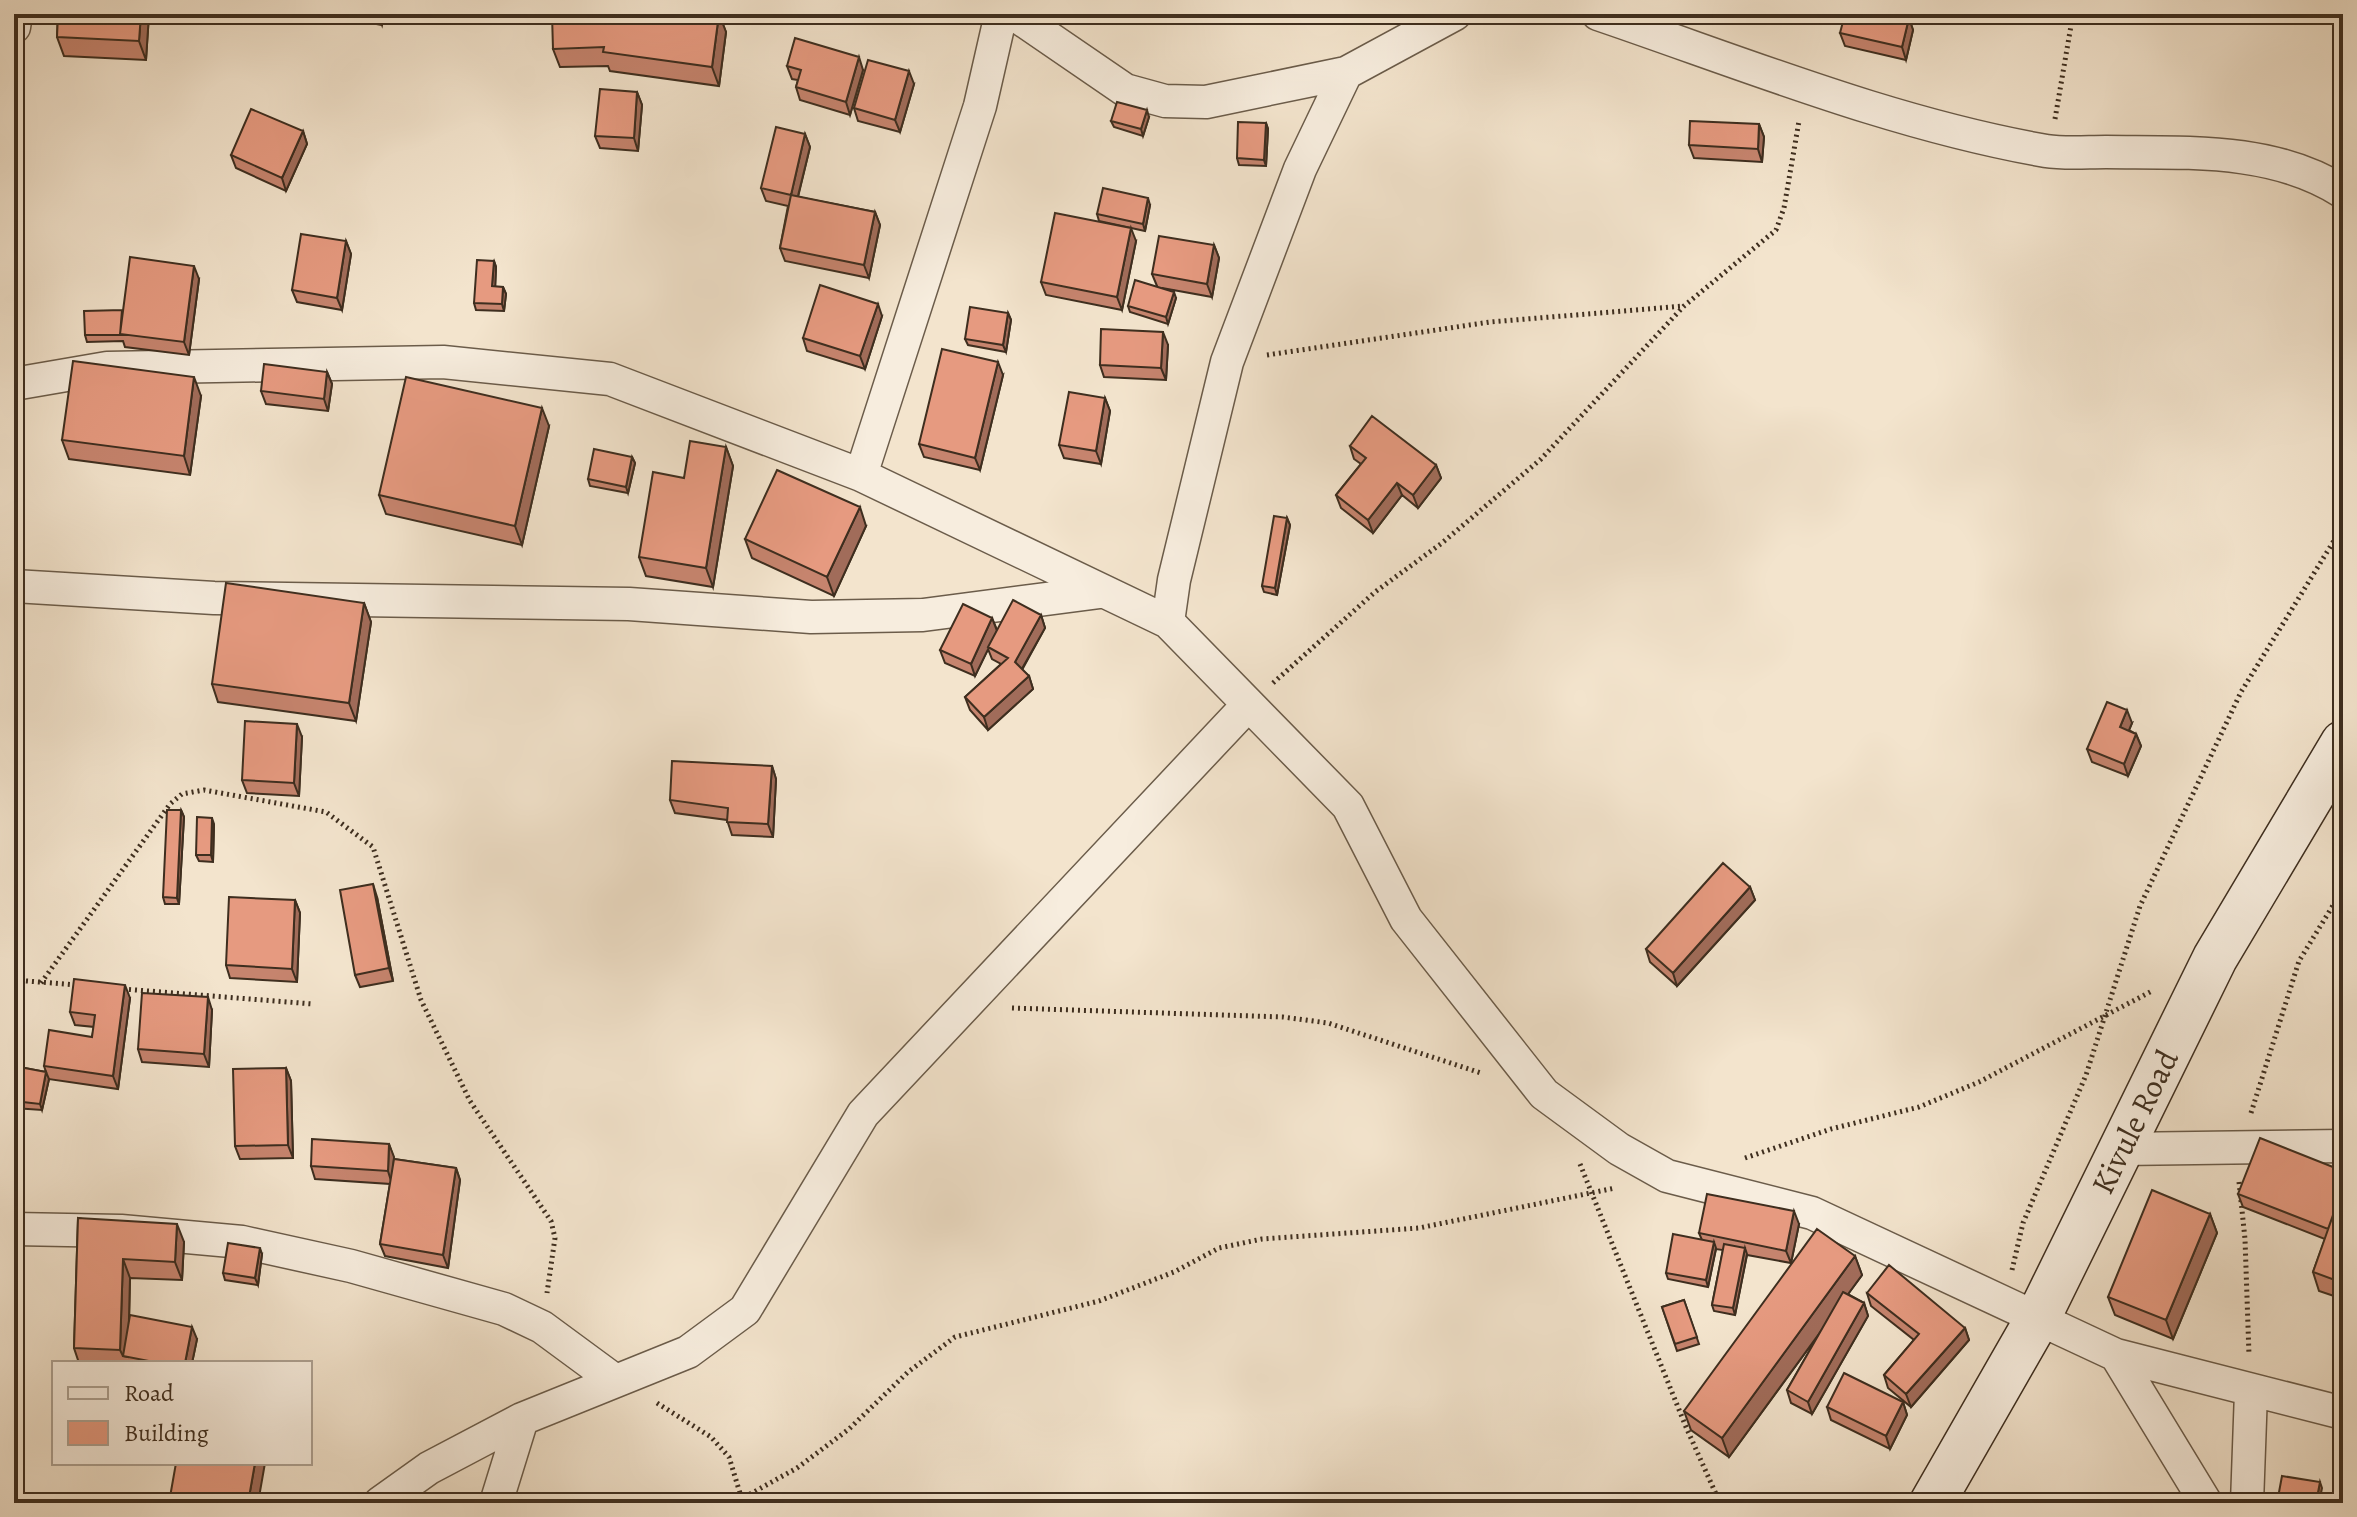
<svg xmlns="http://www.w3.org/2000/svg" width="2357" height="1517" font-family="Alegreya,serif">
<rect width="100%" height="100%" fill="#f3e4cd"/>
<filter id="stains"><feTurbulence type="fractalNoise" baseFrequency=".0025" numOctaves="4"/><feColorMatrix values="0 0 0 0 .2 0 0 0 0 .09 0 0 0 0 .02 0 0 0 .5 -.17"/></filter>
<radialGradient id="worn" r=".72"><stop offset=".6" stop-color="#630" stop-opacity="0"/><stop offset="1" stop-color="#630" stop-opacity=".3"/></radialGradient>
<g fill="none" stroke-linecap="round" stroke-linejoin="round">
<g stroke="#6b5c4a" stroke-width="35">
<path id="street" d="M1014,14L1125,90L1165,101L1206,102L1346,73L1455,14
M1598,14C1745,64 1892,124 2046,151C2065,154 2087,152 2106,152C2186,153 2273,147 2343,192
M14,27L16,14
M1346,73L1300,169L1227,362L1174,580L1168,622L1348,806L1406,919L1544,1094L1619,1149L1667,1176L1812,1213L2116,1355L2343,1413
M14,384L107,368L443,362L610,379L861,475L1168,622
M861,475L980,106L1001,14
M14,586L214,598L629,604L811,617L923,615L1100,592
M2121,1149L2343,1146
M14,1229L121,1231L242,1242L351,1266L504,1309L542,1327L614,1380
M2116,1355L2206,1503
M380,1503L429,1468L522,1419L688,1352L745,1310L863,1114L1247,706
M496,1503L522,1419
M2247,1503L2251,1392"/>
</g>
<g stroke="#3e2e1f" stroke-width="47">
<g id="secondary">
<path id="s1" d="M1932,1503L2038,1318L2215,958L2343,743"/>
</g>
</g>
<path stroke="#3e2e1f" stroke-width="5" stroke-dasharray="2 4" stroke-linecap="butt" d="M2055,119L2073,14
M1267,355L1490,322L1684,306
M1273,683L1375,592L1442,543L1541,459L1684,306L1776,230L1784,208L1799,121
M14,980L77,985
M41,983L170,804L182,794L204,790L326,812L373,847L421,1000L470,1101L551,1221L555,1238L547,1293
M123,989L313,1004
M1012,1008L1283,1017L1328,1023L1481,1073
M2251,1113L2299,961L2343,889
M1745,1158L1831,1129L1919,1107L1979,1082L2152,991
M1580,1164L1686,1427L1720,1503
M2239,1182L2245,1239L2249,1355
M2012,1270L2023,1223L2086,1075L2140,906L2241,692L2343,526
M657,1403L711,1437L729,1457L743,1503
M734,1503L797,1468L849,1429L908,1372L955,1337L1099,1301L1174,1272L1219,1248L1262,1239L1419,1228L1615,1188"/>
<use href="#street" stroke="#f7edde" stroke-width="32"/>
<use href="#secondary" stroke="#f7edde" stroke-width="44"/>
</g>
<path fill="#c6846e" stroke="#3e2e1f" stroke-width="2" d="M58,14H149L146,60L64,56L57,37Z
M323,14H384L382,25Z
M447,14H512V16L450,21Z
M719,14L726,32L719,86L610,71L608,66L560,67L553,49Z
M1909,18L1913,30L1906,60L1845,46L1840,33Z
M787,66L863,70L850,115L800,100L796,87L798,80L792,79Z
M914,84L900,132L858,121L854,108Z
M637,92L642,105L638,151L600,148L595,136Z
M1149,117L1143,136L1114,127L1111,121Z
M1266,123L1268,129L1266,166L1239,165L1237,158Z
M1759,124L1764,137L1762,162L1694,158L1689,145Z
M303,131L307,144L286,191L236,168L231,155Z
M805,134L810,147L798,197L875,212L880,225L869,278L785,261L780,248L788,206L766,201L761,188Z
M1150,205L1145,231L1099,221L1097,214Z
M346,241L351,254L342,310L297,302L292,290Z
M1136,241L1122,310L1046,295L1041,282Z
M1214,245L1219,258L1212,297L1162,288L1176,298L1168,324L1130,312L1128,306L1157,286L1152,274Z
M494,261L496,267L495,287H503L506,294L504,311L476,310L474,303Z
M199,279L189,355L125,347L123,341L87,342L85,335L123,313Z
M1008,313L1011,320L1006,352L968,345L965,339Z
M882,316L865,369L807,351L803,338Z
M1168,345L1166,380L1104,377L1100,365Z
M327,372L332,384L328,411L266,404L261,391Z
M1003,375L980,470L924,457L919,444Z
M201,396L190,475L69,459L62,440Z
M1105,398L1110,411L1101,464L1064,458L1059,445Z
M549,426L522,545L386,514L379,495Z
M1350,446L1436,465L1441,478L1418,508L1402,495L1373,533L1341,508L1336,495L1361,464L1354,459Z
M726,447L733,466L713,587L646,576L639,557L684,478Z
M632,457L635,463L628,493L590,486L588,479Z
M1287,518L1290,525L1277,595L1264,592L1262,586Z
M866,526L834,596L752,558L745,539Z
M364,603L371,622L356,721L218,702L212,684Z
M1041,615L1045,628L1022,670L1029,676L1033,689L988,730L970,710L965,697L1001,664L992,659L988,649L975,676L945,663L940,650L992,618L997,630Z
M2132,723L2129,730L2136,734L2141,746L2128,776L2092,762L2087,749Z
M302,737L299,796L247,793L242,780Z
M772,766L776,779L773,837L732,835L727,820L675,813L670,800Z
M181,810L184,817L179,904H165L163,897Z
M214,824L213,862L199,861L196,855Z
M1750,887L1755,900L1677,986L1650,962L1646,949Z
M377,897L393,981L360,987L355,975Z
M295,900L300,913L297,982L230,978L226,965Z
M130,998L118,1089L49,1079L42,1110L14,1108V1066L46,1072L44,1066L92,1037L94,1027L75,1025L70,1012Z
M212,1010L209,1067L142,1062L138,1049Z
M286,1068L291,1081L293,1158L240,1159L235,1146Z
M389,1144L394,1159L456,1168L460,1180L448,1268L385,1256L380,1244L390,1184L315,1179L311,1166Z
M14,1166L21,1179V1206H14Z
M2343,1171V1299L2319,1291L2313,1272L2325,1239L2243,1207L2238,1194Z
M2210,1214L2217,1233L2173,1339L2115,1315L2108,1297Z
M78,1218L184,1242L182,1280L130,1278L129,1325L197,1339L192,1363H79L74,1348Z
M1799,1224L1791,1263L1747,1255L1735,1315L1714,1311L1712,1305L1723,1250L1716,1249L1708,1287L1668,1279L1666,1273L1702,1240L1699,1233Z
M262,1254L258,1285L225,1280L223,1273Z
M1855,1256L1862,1275L1848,1294L1864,1303L1868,1316L1812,1414L1791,1403L1787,1390L1819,1334L1729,1457L1691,1430L1684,1411Z
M1867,1293L1965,1328L1969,1340L1911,1407L1888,1388L1884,1375L1914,1340L1871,1306Z
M1684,1300L1699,1344L1677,1351L1662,1307Z
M1903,1402L1907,1415L1890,1449L1831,1420L1827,1407Z"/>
<path fill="#a16c5a" stroke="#3e2e1f" stroke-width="2" d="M141,14H149L146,60L139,41Z
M378,14H384L382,25Z
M719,14L726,32L719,86L712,67Z
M1909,18L1913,30L1906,60L1902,47Z
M859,57L863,70L850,115L846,102Z
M909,71L914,84L900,132L895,120Z
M637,92L642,105L638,151L634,138Z
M1147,110L1149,117L1143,136L1141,129Z
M1266,123L1268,129L1266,166L1264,160Z
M1759,124L1764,137L1762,162L1758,149Z
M303,131L307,144L286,191L282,178Z
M805,134L810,147L795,208L791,195Z
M1148,198L1150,205L1145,231L1143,224Z
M875,212L880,225L869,278L864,265Z
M1131,228L1136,241L1122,310L1117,297Z
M346,241L351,254L342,310L337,298Z
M1214,245L1219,258L1212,297L1207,284Z
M494,261L496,267L495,293L492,286Z
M194,266L199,279L189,355L184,342Z
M503,287L506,294L504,311L502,304Z
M1174,292L1176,298L1168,324L1166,317Z
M878,304L882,316L865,369L860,356Z
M1008,313L1011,320L1006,352L1003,345Z
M1163,332L1168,345L1166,380L1161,368Z
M998,362L1003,375L980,470L975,458Z
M327,372L332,384L328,411L324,399Z
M194,377L201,396L190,475L184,456Z
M1105,398L1110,411L1101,464L1096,451Z
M542,408L549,426L522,545L515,526Z
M726,447L733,466L713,587L706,568Z
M632,457L635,463L628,493L626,487Z
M1436,465L1441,478L1418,508L1413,495Z
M1397,483L1402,495L1373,533L1368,520Z
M860,507L866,526L834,596L827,577Z
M1287,518L1290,525L1277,595L1275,588Z
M364,603L371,622L356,721L349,703Z
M1041,615L1045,628L1019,674L1015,662Z
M992,618L997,631L975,676L971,664Z
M1029,676L1033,689L988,730L984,717Z
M2127,710L2132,723L2125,740L2120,727Z
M297,724L302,737L299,796L294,783Z
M2136,734L2141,746L2128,776L2124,764Z
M772,766L776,779L773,837L768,824Z
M181,810L184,817L179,904L177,898Z
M212,818L214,824L213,862L211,855Z
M373,884L377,897L393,981L389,968Z
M1750,887L1755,900L1677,986L1673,973Z
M295,900L300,913L297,982L292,969Z
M125,985L130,998L118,1089L113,1076Z
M208,997L212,1010L209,1067L204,1054Z
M286,1068L291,1081L293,1158L288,1145Z
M46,1072L49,1079L42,1110L40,1104Z
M389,1144L394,1157L392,1184L388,1171Z
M16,1166L21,1179V1206L16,1194Z
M456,1168L460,1180L448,1268L443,1255Z
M1794,1211L1799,1224L1791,1263L1786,1251Z
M2210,1214L2217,1233L2173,1339L2166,1320Z
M177,1224L184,1242L182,1280L175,1262Z
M1714,1242L1716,1248L1708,1287L1706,1280Z
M260,1248L262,1254L258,1285L255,1278Z
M1745,1248L1747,1254L1735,1315L1733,1308Z
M1855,1256L1862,1275L1729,1457L1722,1438Z
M123,1259L130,1278L128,1357L123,1356L120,1350Z
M1864,1303L1868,1316L1812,1414L1808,1402Z
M192,1327L197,1339L192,1363H185Z
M1965,1328L1969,1340L1911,1407L1906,1394Z
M1903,1402L1907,1415L1890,1449L1886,1436Z
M255,1463H265L258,1503H248Z
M2320,1482L2322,1488L2319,1503H2316Z"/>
<path fill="#e69a80" stroke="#3e2e1f" stroke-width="2" d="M58,14H141L139,41L57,37Z
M552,14H719L712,67L603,52L604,47L553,49Z
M1845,14H1893L1909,18L1902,47L1840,33Z
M795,38L859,57L846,102L796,87L801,70L787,66Z
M868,60L909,71L895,120L854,108Z
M600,89L637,92L634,138L595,136Z
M1117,102L1147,110L1141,129L1111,121Z
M251,109L303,131L282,178L231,155Z
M1690,121L1759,124L1758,149L1689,145Z
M1238,122L1266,123L1264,160L1237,158Z
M776,127L805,134L791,195L761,188Z
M1103,188L1148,198L1143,224L1097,214Z
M791,195L875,212L864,265L780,248Z
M1055,213L1131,228L1117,297L1041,282Z
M301,234L346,241L337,298L292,290Z
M1159,236L1214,245L1207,284L1152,274Z
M130,257L194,266L184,342L120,334Z
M477,260L494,261L492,286L503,287L502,304L474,303Z
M1135,280L1174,292L1166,317L1128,306Z
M820,285L878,304L860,356L803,338Z
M970,307L1008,313L1003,345L965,339Z
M122,310L120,335H85L84,311Z
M1101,329L1163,332L1161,368L1100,365Z
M942,349L998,362L975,458L919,444Z
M73,361L194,377L184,456L62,440Z
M264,364L327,372L324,399L261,391Z
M406,377L542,408L515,526L379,495Z
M1069,392L1105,398L1096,451L1059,445Z
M1372,416L1436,465L1413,495L1397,483L1368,520L1336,495L1366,458L1350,446Z
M690,441L726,447L706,568L639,557L653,472L684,478Z
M594,449L632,457L626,487L588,479Z
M777,470L860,507L827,577L745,539Z
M1274,516L1287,518L1275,588L1262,586Z
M226,583L364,603L349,703L212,684Z
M1013,600L1041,615L1015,662L1029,676L984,717L965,697L1008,658L988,647Z
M963,604L992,618L971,664L940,650Z
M2107,702L2127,710L2120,727L2136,734L2124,764L2087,749Z
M245,721L297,724L294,783L242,780Z
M672,761L772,766L768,824L727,822L728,808L670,800Z
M167,810H181L177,898L163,897Z
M197,817L212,818L211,855H196Z
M1723,863L1750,887L1673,973L1646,949Z
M373,884L389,968L355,975L340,890Z
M229,897L295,900L292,969L226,965Z
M74,979L125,985L113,1076L44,1066L49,1030L92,1037L95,1015L70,1012Z
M142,993L208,997L204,1054L138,1049Z
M14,1066L46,1072L40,1104L14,1101Z
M286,1068L288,1145L235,1146L233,1069Z
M2260,1138L2343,1171V1187L2328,1229L2238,1194Z
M312,1139L389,1144L388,1171L311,1166Z
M394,1159L456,1168L443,1255L380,1244Z
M14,1166H16V1194H14Z
M2343,1187V1283L2313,1272Z
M2152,1190L2210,1214L2166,1320L2108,1297Z
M1707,1194L1794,1211L1786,1251L1699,1233Z
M78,1218L177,1224L175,1262L123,1259L120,1350L74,1348Z
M1817,1229L1855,1256L1722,1438L1684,1411Z
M1673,1234L1714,1242L1706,1280L1666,1273Z
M228,1243L260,1248L255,1278L223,1273Z
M1724,1244L1745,1248L1733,1308L1712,1305Z
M1889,1265L1965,1328L1906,1394L1884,1375L1919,1334L1867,1293Z
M1843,1292L1864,1303L1808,1402L1787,1390Z
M1684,1300L1697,1337L1675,1344L1662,1307Z
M130,1315L192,1327L185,1363H159L123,1356Z
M1844,1373L1903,1402L1886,1436L1827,1407Z
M176,1463H255L248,1503H156L158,1495L170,1497Z
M2282,1476L2320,1482L2316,1503H2277Z"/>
<g text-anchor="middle" stroke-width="6" stroke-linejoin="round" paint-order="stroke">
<g font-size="32" fill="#3e2e1f" stroke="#f7edde">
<text dy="11" stroke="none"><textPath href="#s1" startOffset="432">Kivule Road</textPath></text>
</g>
</g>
<rect width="2357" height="1517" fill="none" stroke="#f3e4cd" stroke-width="48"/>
<rect x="16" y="16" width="2325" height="1485" fill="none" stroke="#3e2e1f" stroke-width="4"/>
<rect x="24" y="24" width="2309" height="1469" fill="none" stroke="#3e2e1f" stroke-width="2"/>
<rect x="52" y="1361" width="260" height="104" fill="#f7edde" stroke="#ada192" stroke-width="2"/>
<rect x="68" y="1387" width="40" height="12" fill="#f7edde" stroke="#ada192" stroke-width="2"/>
<text x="124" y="1401" font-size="24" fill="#3e2e1f">Road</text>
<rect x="68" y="1421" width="40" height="24" fill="#e69a80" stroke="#ada192" stroke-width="2"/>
<text x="124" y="1441" font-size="24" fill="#3e2e1f">Building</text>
<rect width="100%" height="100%" filter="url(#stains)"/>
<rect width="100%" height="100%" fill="url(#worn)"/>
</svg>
